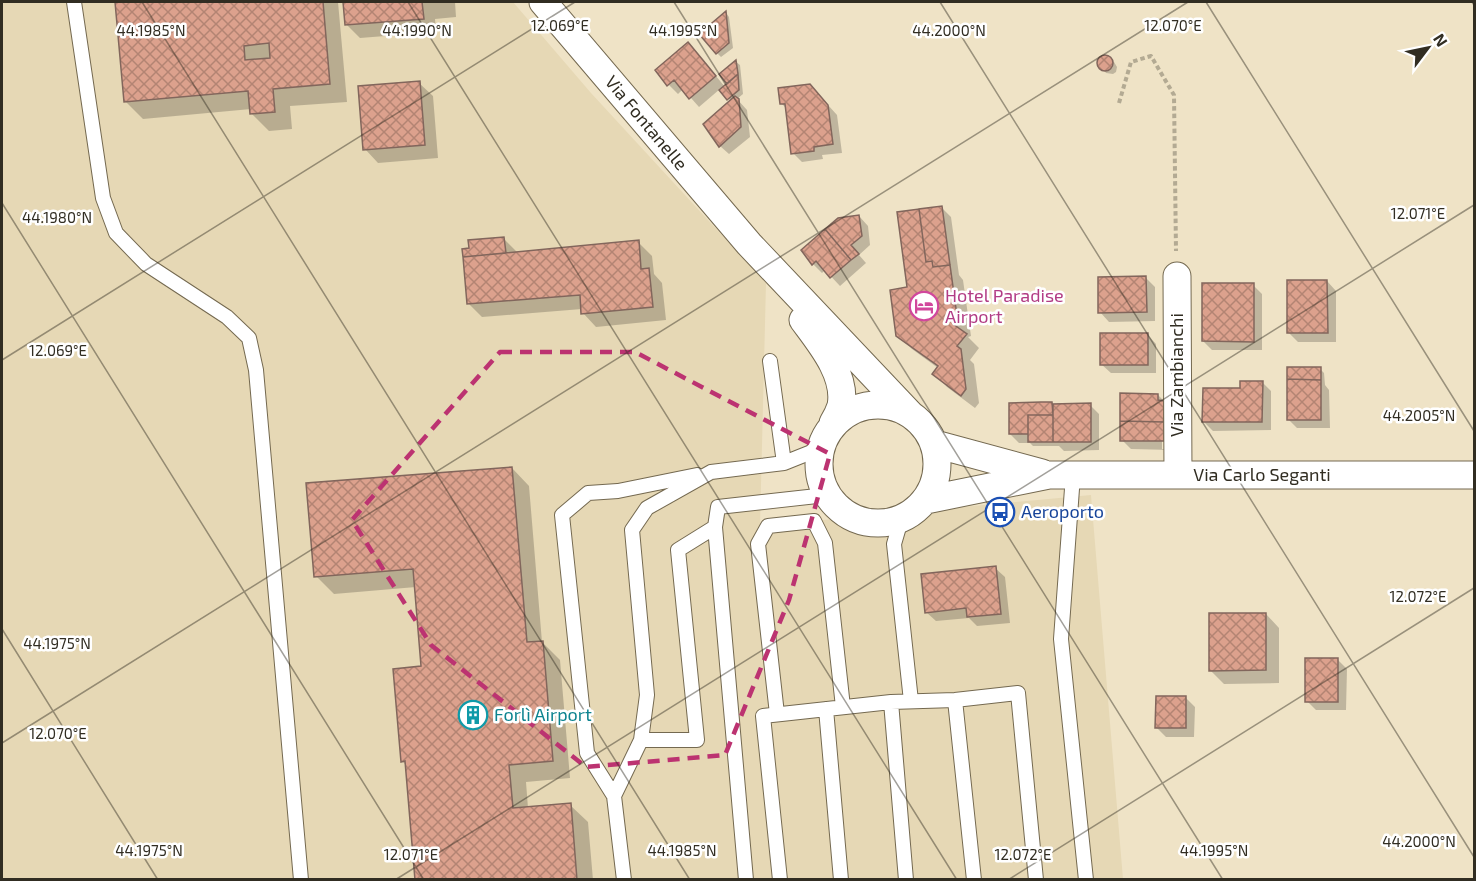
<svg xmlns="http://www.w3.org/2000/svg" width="1476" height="881" font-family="'Exo 2',sans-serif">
<defs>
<pattern id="building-cross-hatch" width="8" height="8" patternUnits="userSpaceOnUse" patternTransform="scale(1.5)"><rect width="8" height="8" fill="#dca18d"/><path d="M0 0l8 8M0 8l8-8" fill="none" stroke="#b38473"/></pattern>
</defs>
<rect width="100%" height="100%" fill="#efe3c6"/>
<path fill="#e6d8b5" d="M2,2H513L591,93L766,283L760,526L1091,495L1123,879L2,880Z"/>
<path fill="#0003" fill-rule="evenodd" d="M116,2H338L347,102L290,106L292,129L269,131L251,113V109L143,119L125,101Z
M345,2H455L456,17L435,19L436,32L360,38L346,24Z
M726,13L729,17L733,48L721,57L717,53Z
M697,53L725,87L736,62L740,65L743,94L737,99L747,110L750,137L729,154L720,146L731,101L720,89L699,107L683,89L678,94L669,85Z
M1106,56L1114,62L1117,67L1116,72L1113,74L1106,73L1099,63L1101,57Z
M419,83L433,96L438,158L378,163L365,149Z
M819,95L837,115L842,153L822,155L823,159L802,162L793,153L787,109L781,103Z
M942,208L951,217L959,275L963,280L971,336L968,337L979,348L970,360L974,364L979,403L975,408L947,387L934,373L938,368L912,349L898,335L909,289Z
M859,216L868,226L870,245L859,255L866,263L840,286L825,270L822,273L813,264Z
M504,239L518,253L638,242L652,256L654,274L662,283L666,320L596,327L583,313L582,309L482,317L469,304Z
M1146,278L1155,287V321L1109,322L1100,312Z
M1327,281L1336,291V342H1298L1289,333Z
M1253,285L1262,294V350H1212L1203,341Z
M1147,334L1156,344V373H1111L1101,364Z
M1320,369L1324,373L1325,385L1329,390L1330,428H1297L1288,419Z
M1262,382L1271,391V430L1213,431L1204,422L1241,389Z
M1158,395L1167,404L1172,450L1131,449L1122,440ZM1162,402L1165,405V449H1162Z
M1010,404L1090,405L1099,414V450L1064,451L1059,446H1033L1030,443H1019L1010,434Z
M512,468L529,486L542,642L560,660L570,778L526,782L528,808L570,805L588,822L593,880H417L407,766L402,761L423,668L416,587L334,594L316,576Z
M995,568L1005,577L1010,623L977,626L969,618L936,621L926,612Z
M1266,614L1279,628V683L1224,684L1210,670Z
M1338,660L1347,669L1346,710H1316L1307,701Z
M1186,698L1195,707L1194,737H1166L1157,728Z"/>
<path fill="url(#building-cross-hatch)" stroke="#82665c" stroke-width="1.5" fill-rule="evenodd" d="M115,2H323L330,84L273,89L275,112L250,114L248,91L124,102ZM269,43L270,58L245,60L244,46Z
M343,2H422L424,19L345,25Z
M726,11L729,43L716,54L699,34Z
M688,42L716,76L689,99L674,80L667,86L655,70Z
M1097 63a8 8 0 1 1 16 0a8 8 0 1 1-16 0Z
M736,60L738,74L727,84L719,74Z
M738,74L739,90L727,100L719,90Z
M420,81L425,145L363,150L358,86Z
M810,84L828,105L833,144L814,147V151L791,154L785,104H780L778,88Z
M735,96L739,99L741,127L719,147L703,124Z
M942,206L950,265L933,267L932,261L926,262L919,209Z
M919,209L926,262L932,261L933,267L950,265L958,323L953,324L967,334L957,346L961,349L966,389L961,396L932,374L938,366L896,336L890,290L907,287L897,212Z
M859,215L862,236L851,245L859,254L851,260L825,229L838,218Z
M825,229L851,260L830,278L816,261L812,265L801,250Z
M504,237L506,253L463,257L462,249L469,248L468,240Z
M639,240L641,269L649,268L653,307L581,314L580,295L467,304L463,257Z
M1146,276L1147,312L1098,313V277Z
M1287,280H1327L1328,333H1287Z
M1202,283H1254V342L1202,341Z
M1100,333H1148V365H1100Z
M1287,367H1321V380L1287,379Z
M1287,379L1321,380V420H1287Z
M1240,381H1263L1262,422H1202L1203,388H1240Z
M1120,393L1158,394V400L1164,401V422L1120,421Z
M1041,402H1052L1053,415H1028V434H1009V403Z
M1091,403V442H1053V404Z
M1028,415H1053V442H1028Z
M1120,421L1164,422V441H1120Z
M512,467L527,642L543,641L553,761L509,765L513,808L571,803L577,880H415L405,761L401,762L393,669L421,666L413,569L314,577L306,483Z
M996,566L1001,614L967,617L966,608L925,613L921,574Z
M1209,613H1266V670L1209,671Z
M1305,658H1338V702H1305Z
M1156,696H1186V728H1155Z"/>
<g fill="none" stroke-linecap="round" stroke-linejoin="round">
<g stroke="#746950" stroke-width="16">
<path id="service" d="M74,2L103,198L116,233L146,264L227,317L249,338L256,370L301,880
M770,361L784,463
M1073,475L1061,639L1086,880
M901,520L894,544L911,701
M955,700L974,880
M891,702L906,880
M826,709L841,880
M777,714L758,544L768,526L814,521L825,543L843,707
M641,740H697L678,550L715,527
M614,796L587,753L562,515L588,493L618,491L697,475
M624,880L614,796L641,740L647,695L632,530L647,508L711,472L784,463L819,449
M746,880L715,527L718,507L826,495
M780,880L763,716L891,702L955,700L1018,693L1036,880"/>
</g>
<g stroke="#746950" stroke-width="29">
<path id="minor" d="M543,2L749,244L911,415
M1177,276L1178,475
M803,320C820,343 847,375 841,406C839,412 836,418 833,423
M819 464a59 59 0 1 1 118 0a59 59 0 1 1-118 0Z
M935,444L1042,473
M926,500L1049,475H1474"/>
</g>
<path stroke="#b3aa93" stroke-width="4" stroke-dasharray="4.5 3" stroke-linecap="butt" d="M1119,103L1131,62L1151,56L1174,95L1176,251"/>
<use href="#service" stroke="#fff" stroke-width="14"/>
<use href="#minor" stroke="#fff" stroke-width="27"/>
</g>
<path fill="none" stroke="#bc3371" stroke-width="4.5" stroke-dasharray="12 8" stroke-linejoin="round" d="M500,352H635L830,454L789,600L725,755L586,767L431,645L352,520Z"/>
<path fill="none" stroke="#312d22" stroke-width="1.5" stroke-opacity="0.45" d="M142,2L690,880M408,2L957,880M674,2L1223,880M940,2L1474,857M1206,2L1474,431M1472,2L1474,5M2,203L424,880M2,360L575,2M2,629L158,880M2,743L1188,2M395,880L1474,205M1008,880L1474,588"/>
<defs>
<g id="hotel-ring" transform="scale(1.5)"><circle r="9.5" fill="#fff" stroke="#d1479c" stroke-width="1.5"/><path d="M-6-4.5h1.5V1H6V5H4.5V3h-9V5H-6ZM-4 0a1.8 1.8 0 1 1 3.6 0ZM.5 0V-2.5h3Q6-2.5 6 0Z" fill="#d1479c"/></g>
<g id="bus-ring" transform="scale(1.5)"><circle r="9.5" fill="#fff" stroke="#1a4fb4" stroke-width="1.5"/><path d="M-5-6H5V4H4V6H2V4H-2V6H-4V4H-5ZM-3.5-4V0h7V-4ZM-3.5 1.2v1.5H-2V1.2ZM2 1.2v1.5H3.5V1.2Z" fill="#1a4fb4"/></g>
<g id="building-ring" transform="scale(1.5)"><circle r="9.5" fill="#fff" stroke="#0f9aa8" stroke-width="1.5"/><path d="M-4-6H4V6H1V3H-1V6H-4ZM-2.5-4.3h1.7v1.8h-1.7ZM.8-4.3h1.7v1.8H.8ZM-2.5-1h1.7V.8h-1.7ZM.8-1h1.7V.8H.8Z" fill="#0f9aa8"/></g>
</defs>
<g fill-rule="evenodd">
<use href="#hotel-ring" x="924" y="306"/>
<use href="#bus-ring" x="1000" y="512"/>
<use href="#building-ring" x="473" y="715"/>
</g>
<g text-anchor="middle" stroke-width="5" stroke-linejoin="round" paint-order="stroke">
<g font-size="18" fill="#312d22" stroke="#fff">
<text transform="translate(646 123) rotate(50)" y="6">Via Fontanelle</text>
<text transform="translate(1177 375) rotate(-90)" y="6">Via Zambianchi</text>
<text x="1262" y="481">Via Carlo Seganti</text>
</g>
<g font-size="18" fill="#b23c85" stroke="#fff" text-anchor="start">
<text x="945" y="302">Hotel Paradise<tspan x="945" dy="21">Airport</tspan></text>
</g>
<g font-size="18" fill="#164399" stroke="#fff" text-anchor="start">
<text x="1021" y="518">Aeroporto</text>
</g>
<g font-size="18" fill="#0d838f" stroke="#fff" text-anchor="start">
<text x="494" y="721">Forlì Airport</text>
</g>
</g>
<g font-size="15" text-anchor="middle" fill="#312d22" stroke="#fff" stroke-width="5" stroke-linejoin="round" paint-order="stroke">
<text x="560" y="31">12.069°E</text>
<text x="1173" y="31">12.070°E</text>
<text x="151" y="36">44.1985°N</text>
<text x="417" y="36">44.1990°N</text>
<text x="683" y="36">44.1995°N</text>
<text x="949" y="36">44.2000°N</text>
<text x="1418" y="219">12.071°E</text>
<text x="57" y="223">44.1980°N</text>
<text x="58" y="356">12.069°E</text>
<text x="1419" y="421">44.2005°N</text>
<text x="1418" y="602">12.072°E</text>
<text x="57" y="649">44.1975°N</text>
<text x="58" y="739">12.070°E</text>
<text x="1419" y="847">44.2000°N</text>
<text x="149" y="856">44.1975°N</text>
<text x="682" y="856">44.1985°N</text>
<text x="1214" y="856">44.1995°N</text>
<text x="411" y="860">12.071°E</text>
<text x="1023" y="860">12.072°E</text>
</g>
<rect width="1476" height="881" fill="none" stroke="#312d22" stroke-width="6"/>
<g transform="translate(1428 48) rotate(58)" stroke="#ffffff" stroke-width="4.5" paint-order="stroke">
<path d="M0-4.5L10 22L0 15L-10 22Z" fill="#312d22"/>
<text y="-9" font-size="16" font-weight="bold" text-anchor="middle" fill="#312d22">N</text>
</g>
</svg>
